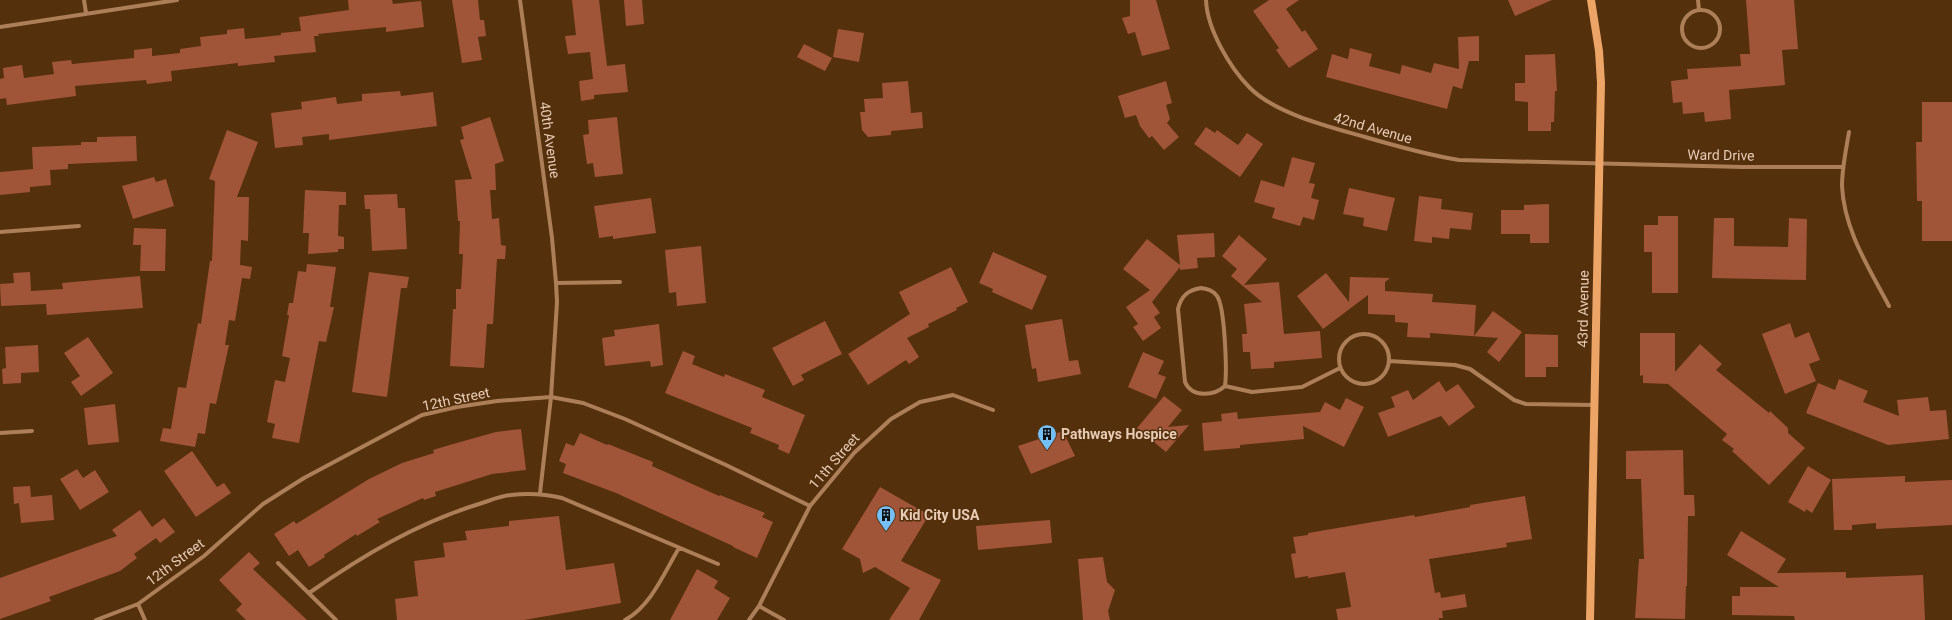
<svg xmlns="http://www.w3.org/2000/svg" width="1952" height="620" font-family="Roboto,sans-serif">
<rect width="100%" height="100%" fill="#54300d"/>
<path fill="#a05438" d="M348,0H392L393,4L421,1L424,27L386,32V27L318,34L319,36H314L316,52L274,56L275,62L238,66V63L171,71L172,81L147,84L146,80L75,86L76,96L7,105L6,98L0,99V79L4,78L3,68L22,65L24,78L54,74L52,62L71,60L72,64L134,58V50L152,48V56L180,53V49L201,46L200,37L227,34V30L244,28L245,39L281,35V33L301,31L299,17L349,10Z
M452,0H478L480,20H484L486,36L478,37L482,60L462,63Z
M572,0H599L607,66L625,64L628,92L594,95V99L581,101L579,81L593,79L590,52L568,54L565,36L576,35Z
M624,0H642L644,24L626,26Z
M1130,0H1156L1170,49L1142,56L1135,32L1128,34L1122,18L1130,16Z
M1269,0H1299L1286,9L1302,32L1305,30L1318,49L1289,68L1276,50L1279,48L1253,11Z
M1508,0H1552L1515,16Z
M1746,0H1794L1798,49L1782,50L1785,85L1729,90L1731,119L1705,122L1704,112L1683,114L1682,102L1673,103L1671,81L1688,79L1687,69L1741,66L1740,54H1750Z
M838,29L864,33L859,62L833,57Z
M1479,36V61H1469L1462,89L1453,86L1447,109L1326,77L1332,54L1348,59L1350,48L1372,54L1369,66L1400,74L1402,65L1431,73L1434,63L1459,69L1458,37Z
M804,44L832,58L825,71L797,57Z
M1555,54L1557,91H1555L1554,122H1551V131H1528V102L1515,101V83H1525V55Z
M908,81L911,113L922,112L923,128L891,131V135L868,137L862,130L860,112H865L864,99L883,98L882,83Z
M1166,81L1172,103L1166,105L1170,119L1167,123L1179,137L1164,150L1152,136L1149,138L1140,126L1136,115L1125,118L1118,96Z
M400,91L401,96L433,92L437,126L329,140V134L302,137L303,145L275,148L271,113L302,109L301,102L336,97L337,104L362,101V94Z
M1922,102H1952V241H1922V201H1917L1916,142H1922Z
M490,117L504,161L495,164L496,190H490L492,219L499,218L501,245L506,246L505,259H497L493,324H487L484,368L450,366L453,309H456V289H461L463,254H459L460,221H458L455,180L472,179L460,140L464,139L461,127Z
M617,117L623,174L595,177L593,163L587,164L583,135L589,134L588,120Z
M1206,127L1215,133L1217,130L1238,145L1247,133L1263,144L1240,177L1194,144Z
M227,130L258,142L237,197H249L248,241L241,240L240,265L252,267L250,279L242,278L235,321L229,320L225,345H229L216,404L210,403L205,434L198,433L195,447L160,441L163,428L171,429L178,387L186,388L198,323L201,324L210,261H212L215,181L209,179Z
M136,136L137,161L68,164V169L50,170L51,185L30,187V192L0,195V172L33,169L32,147L81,145V142H97V137Z
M1292,157L1315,163L1309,183L1315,184L1311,198L1319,200L1314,220L1303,217L1300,226L1272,218L1275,208L1254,202L1261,180L1284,187Z
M154,177L156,182L166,179L174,206L133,219L122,186Z
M1349,188L1395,198L1387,231L1363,226L1364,218L1343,214Z
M305,190L346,192V205H339L338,236L344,237V249H338V252L308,254L309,233H303Z
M397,194L398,208H405L407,249L372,251L370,209H365L364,195Z
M1419,196L1442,199L1441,209L1473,213L1471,230L1450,228L1449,239L1432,237V243L1414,241Z
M651,198L656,233L613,239V236L599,238L594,206Z
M1549,204V243H1530V234H1501V210H1524V205Z
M1658,216H1678V293H1652V252H1644V225H1658Z
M1714,218H1734V246L1788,247L1789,218L1807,219L1806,280L1712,278Z
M134,228L166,229L165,271H140L141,245H133Z
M1214,233L1215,257L1197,258L1198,268L1180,270V267L1152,302L1160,313L1154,317L1161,328L1143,341L1133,327L1138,324L1126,307L1150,290L1123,269L1147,239L1180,265L1177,235Z
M1239,235L1267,259L1244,285L1279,282L1284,334L1320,331L1322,358L1274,362V368L1251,369L1250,352H1243L1242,334H1247L1244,304L1262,302L1231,276L1237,269L1222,256Z
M701,246L706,303L677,306L676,292L669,293L665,250Z
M993,252L1047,276L1032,310L992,292L993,289L979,283Z
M307,264L336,267L330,307H334L326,342L319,341L299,443L272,438L275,424L267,422L275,380L285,382L290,358L282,356L289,315H287L289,303H293L298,271L306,272Z
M951,267L968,302L956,308L957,310L928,324L929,327L907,338L919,357L909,364L906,360L868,385L848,354L910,314L899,292Z
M30,272L31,291L63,289L62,283L140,276L143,308L47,315L46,304L1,306L0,284L14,283L13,273Z
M369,272L409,277L407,288H401L387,397L352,392Z
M1326,273L1349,302L1350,277L1390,278L1385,282V291L1433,294L1432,302L1476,305L1474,336L1493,311L1522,332L1499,362L1487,352L1498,338L1430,333V338L1407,337L1408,323L1395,322V315L1368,314V295L1323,329L1297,296Z
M1062,319L1069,361L1078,360L1081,374L1038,382L1036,368L1032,369L1025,325Z
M825,321L842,354L801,375L804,380L793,386L772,348Z
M1790,323L1795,338L1809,332L1820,360L1809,364L1816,381L1785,394L1762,334Z
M659,324L663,365L651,367L650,361L605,366L602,338L615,336L614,330Z
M1640,333H1675V372L1700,344L1722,364L1716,370L1769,413L1770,411L1788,428V433L1805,448L1769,485L1732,451L1734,449L1722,440L1727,434L1668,384L1643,383V375L1640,376Z
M1525,334L1558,335V367H1546V377H1525Z
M88,337L113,373L81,396L71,382L80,376L64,353Z
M38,345L39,372L21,373V383L3,384L2,369L6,368L5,347Z
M683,351L695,356L692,364L724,377L725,374L765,390L762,397L805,415L789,454L778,449L779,445L750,433L752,428L665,393Z
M1143,352L1164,361L1158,374L1166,377L1156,399L1128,387Z
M1839,379L1868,391L1863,402L1899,416L1897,400L1928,397L1930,411L1946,410L1949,439L1888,445L1806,413L1818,383L1835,390Z
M1439,381L1446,392L1458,384L1475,407L1449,426L1441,416L1388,437L1378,413L1395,407L1391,397L1408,390L1413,400Z
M1164,396L1182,410L1168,427L1189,425L1166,452L1137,428Z
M1346,398L1364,407L1344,447L1303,426L1304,439L1240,445V448L1204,451L1202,423L1222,421L1221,414L1237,412L1238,419L1320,412L1325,402L1340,410Z
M115,404L119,442L88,445L84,408Z
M521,429L526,470L492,474L435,492L436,496L424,500L423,498L377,519L380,522L357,536L356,534L324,555L325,557L309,567L298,550L289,556L274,534L294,521L296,524L369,479L402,463L434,453L433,450L453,444L496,432Z
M1063,431L1075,456L1031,474L1018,446Z
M580,433L607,445L608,444L653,462L652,466L719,496L720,495L765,513L762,517L773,522L757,558L733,547V546L616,493L563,473L566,464L559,461L566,443L574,446Z
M1683,450L1684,495H1694L1695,516H1688L1687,586H1686L1685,619L1635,618L1639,559H1644L1641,479H1626V451Z
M192,451L217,487L224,483L231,493L196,517L164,471Z
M1808,466L1831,480L1812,513L1806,509L1805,512L1788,502Z
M77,469L83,478L95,470L109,492L80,510L60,479Z
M1905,476V482L1952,480V525L1876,529V523L1852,525V530H1834L1832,479Z
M30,486L31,497L52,495L54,520L21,523L19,503L14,504L13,487Z
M880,487L929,515L901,561L941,580L919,620H889L910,588L875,567L863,573L860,559L842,549Z
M1525,496L1532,539L1506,543L1507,547L1429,559L1435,593L1440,592L1441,598L1465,594L1467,607L1442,611L1443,618H1439V620H1338L1336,609L1351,607L1345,572L1308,578V576L1295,578L1291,554L1296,553L1293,537L1308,535V533L1414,515L1415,517L1470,507V505Z
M140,510L152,527L164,518L175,532L160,543L156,538L134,554L137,558L120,571L49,597L51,601L0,619V578L117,536L112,530Z
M559,516L566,570L614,563L621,603L524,620H397L395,599L418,596L414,561L445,557L443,543L467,540L465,531L509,526V521Z
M1050,520L1052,543L978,550L976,526Z
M1741,531L1786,559L1777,573L1846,572V578L1923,575L1925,620H1795L1794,616L1732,615V596H1740V587H1779L1727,555Z
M249,552L260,563L253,569L307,620H246L236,610L242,604L219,580Z
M1103,557L1107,582L1115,590L1108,611L1110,620H1083L1078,559Z
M697,569L718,581L714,588L730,598L717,620H670Z"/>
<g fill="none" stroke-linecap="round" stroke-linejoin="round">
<path stroke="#ac7f59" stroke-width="4" d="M84,0L86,13
M520,0L552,238L556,283L557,302L551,397L540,493
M1206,0C1207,29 1230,68 1250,88C1276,114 1330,127 1365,137C1396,146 1427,155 1459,160L1743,167H1843
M1698,0L1699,10
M1682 29a19 19 0 1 1 38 0a19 19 0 1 1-38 0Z
M0,27L177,0
M1849,132C1846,150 1842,168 1842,186C1844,230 1869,268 1889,306
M0,232L79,226
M556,283L620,282
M1201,288C1207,289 1213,290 1217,296C1225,307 1227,371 1225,386C1214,396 1192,398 1185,382L1178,309C1181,296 1188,290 1201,288Z
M1339 359a25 25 0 1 1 50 0a25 25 0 1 1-50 0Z
M1389,361L1455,365L1470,369L1514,400L1526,404L1594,405
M1225,386L1252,392L1302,387L1340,368
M0,433L32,431
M278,563L336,620
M309,593C362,556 417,523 479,504C489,501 500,496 511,495C529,493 545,494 562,498L718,564
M138,604L145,620
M759,606L784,620
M96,620L138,604L204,556L263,504L304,478L422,415L457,407L497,401L551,397L583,403L625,419L726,465L810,506
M625,620C651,606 664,573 679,548
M749,620L759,606L810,506L854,453L891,419L920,402L953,395L993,410"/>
<path stroke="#eca467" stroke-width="8" d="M1590,620L1601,83L1599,51L1591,0"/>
</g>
<defs>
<g id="building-pin" transform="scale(1)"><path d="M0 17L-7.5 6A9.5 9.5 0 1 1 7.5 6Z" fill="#74c0f6" stroke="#54300d"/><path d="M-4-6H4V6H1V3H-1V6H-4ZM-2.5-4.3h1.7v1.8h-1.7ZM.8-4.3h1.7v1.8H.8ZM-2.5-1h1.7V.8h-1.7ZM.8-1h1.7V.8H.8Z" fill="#111"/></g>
</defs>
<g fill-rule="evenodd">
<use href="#building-pin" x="1047" y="434"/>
<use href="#building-pin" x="886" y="515"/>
</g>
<g text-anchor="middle" stroke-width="3" stroke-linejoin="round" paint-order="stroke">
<g font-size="14" fill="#e8ccb5" stroke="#54300d">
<text transform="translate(1373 128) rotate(16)" y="5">42nd Avenue</text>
<text transform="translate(550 140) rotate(82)" y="5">40th Avenue</text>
<text transform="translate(1721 155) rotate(1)" y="5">Ward Drive</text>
<text transform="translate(1583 309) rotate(-89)" y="5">43rd Avenue</text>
<text transform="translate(456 399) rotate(-12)" y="5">12th Street</text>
<text transform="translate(834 461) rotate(-49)" y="5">11th Street</text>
<text transform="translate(175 562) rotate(-37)" y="5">12th Street</text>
</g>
<g font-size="14" font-weight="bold" fill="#e8ccb5" stroke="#54300d" text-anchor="start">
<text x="1061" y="439">Pathways Hospice</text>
<text x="900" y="520">Kid City USA</text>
</g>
</g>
</svg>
